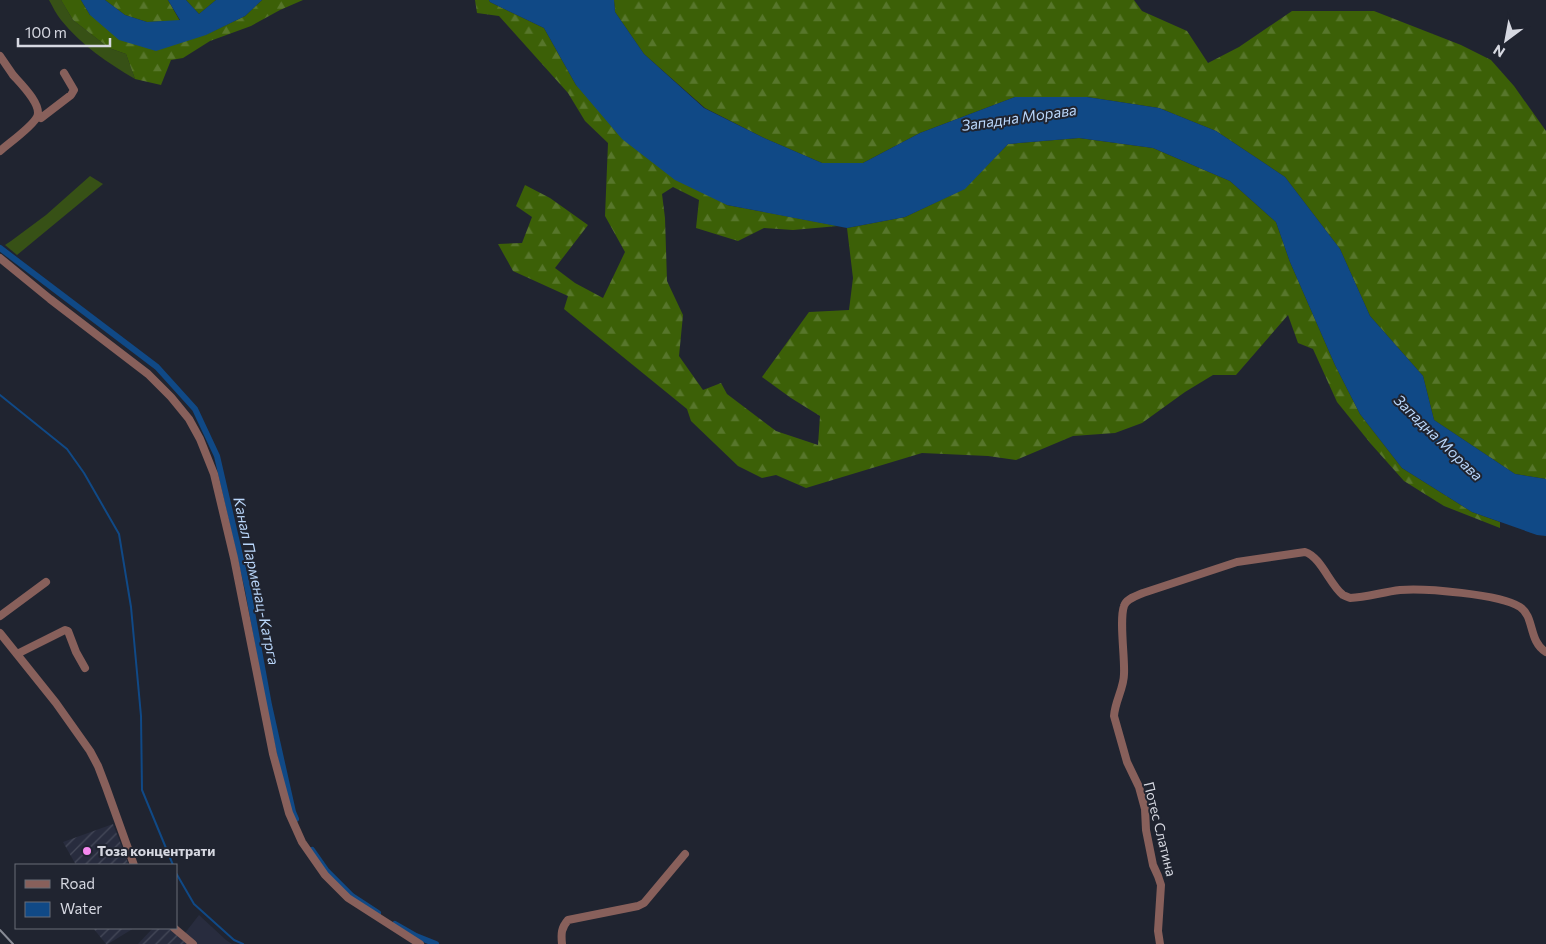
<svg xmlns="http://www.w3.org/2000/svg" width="1546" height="944" font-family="Commissioner,sans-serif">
<defs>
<pattern id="industrial-furrows" width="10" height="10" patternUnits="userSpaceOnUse" patternTransform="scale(1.25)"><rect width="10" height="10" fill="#282c3e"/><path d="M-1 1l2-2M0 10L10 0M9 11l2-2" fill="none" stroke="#464a5a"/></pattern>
<pattern id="forest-firs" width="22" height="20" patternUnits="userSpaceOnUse" patternTransform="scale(1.25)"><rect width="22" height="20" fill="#3c6007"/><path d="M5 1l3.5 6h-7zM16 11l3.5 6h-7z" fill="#57762b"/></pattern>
</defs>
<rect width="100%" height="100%" fill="#202430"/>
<path fill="#282c3e" d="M199,915L226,940L232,944H197L185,933Z"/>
<path fill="url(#industrial-furrows)" d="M113,824L129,865H76L63,842Z
M93,928H134L108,944H106Z
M153,928H169L187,944H138Z"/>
<path fill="#375116" d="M49,0H61L73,20L109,48L126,54L135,79C108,63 81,45 61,20C56,14 53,7 49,0Z
M90,176L103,184L17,255L5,245L11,241L46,215Z"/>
<path fill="url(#forest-firs)" d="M61,0H81L90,15L205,35L245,16L262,0H303L280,10L251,26L210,41L183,58L171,60L161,85L135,79L126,54L109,48L73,20Z
M105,0H168L180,21L147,22L125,15Z
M186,0H216L199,14Z
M475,0H489L490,2L544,28L576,85L727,205L838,226L793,230L764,228L738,241L696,228L699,200L673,187L662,194L665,218L667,281L683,315L679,356L703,390L721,383L727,394L776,431L818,445L820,416L791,398L762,377L809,312L849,310L853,278L847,228L905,217L964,189L1008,144L1079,138L1153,148L1230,181L1276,222L1290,262L1335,365L1360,414L1402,468L1472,512L1500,522V528L1444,506L1404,481L1371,444L1337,402L1313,349L1298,343L1288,315L1236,375H1213L1185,392L1142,423L1115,433L1073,436L1016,460L988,456L922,453L806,488L776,475L762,478L738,466L691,421L687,409L564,309L568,296L513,271L498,244L522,243L532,217L516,206L525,185L550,198L588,225L555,268L575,283L603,298L625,252L605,216L608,143L585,121L568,93L499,16L477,13Z
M614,0H1134L1142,11L1187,31L1208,63L1239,47L1292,11H1374L1461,45L1491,60L1514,86L1546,131V479L1515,474L1434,420L1423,376L1370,316L1340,249L1285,177L1216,131L1159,108L1087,97H1015L920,133L863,163H822L764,138L705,108L644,54L615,12Z"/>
<path fill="#104986" d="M81,0H105L125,15L147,22L180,20L168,0H186L199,14L216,0H262L245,16L206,35L156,51L119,40L90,15Z
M489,0H614L615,12L644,54L704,108L764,138L822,163H863L920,133L1015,97H1087L1159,108L1216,131L1285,177L1340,249L1370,316L1423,376L1434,420L1515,474L1546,479V536L1537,535L1472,512L1402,468L1360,414L1335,365L1290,262L1276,222L1230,181L1153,148L1079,138L1008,144L965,189L905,217L847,228L727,205L675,180L622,139L576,85L544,28L490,2Z"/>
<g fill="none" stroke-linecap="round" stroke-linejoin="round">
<path stroke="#104986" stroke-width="2" d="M0,395L67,449L84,473L119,534L131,607L141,716L142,790L173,865
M176,873L194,904L234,940L243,944"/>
<path stroke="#104986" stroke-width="6" d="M0,248L157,367L195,409L217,456L248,590L269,705L293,812L296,819
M312,850L326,870L352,896L378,913
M395,924L416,936L436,944"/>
<path stroke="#88605b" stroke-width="8" d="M0,56C4,62 9,69 13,75C20,83 43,105 37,117C32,127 9,143 0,151
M41,118L71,95L74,90L64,73
M0,258L50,299L148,374L171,397L189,419L200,439L214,474L234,558L273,754L289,813L302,842L325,875L348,898L420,944
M0,616L46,582
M0,633L56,703L90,751L98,766L106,787L134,865
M17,654L65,630L68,631L76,652L85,668
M174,928L193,944
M562,944C561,934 561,928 568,920L638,906L644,903L685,854
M1160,944L1158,931L1161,885L1158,876L1153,865L1146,830L1145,809L1139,787L1127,762L1114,716C1115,701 1124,688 1124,674C1125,657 1119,620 1124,606C1126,599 1136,596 1143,593L1237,562L1305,552C1321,557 1330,585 1343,595C1345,596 1348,597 1350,598C1367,597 1383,592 1400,590C1424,588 1500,594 1520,607C1535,617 1528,641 1546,652"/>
<path stroke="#888b95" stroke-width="2" d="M0,930L13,944"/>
</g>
<circle fill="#f589ef" stroke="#202430" stroke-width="2" cx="87" cy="851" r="5"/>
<g text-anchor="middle" stroke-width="4" stroke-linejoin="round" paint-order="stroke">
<g font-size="14" fill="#d6d8e1" stroke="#202430">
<text transform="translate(1160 829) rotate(76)" y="5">Потес Слатина</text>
</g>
<g font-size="14" font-weight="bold" fill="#d6d8e1" stroke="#202430" text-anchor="start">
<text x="97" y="856">Тоза концентрати</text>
</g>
<g font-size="15" font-style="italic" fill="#b9d6fa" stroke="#202430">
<text transform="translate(1019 118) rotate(-8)" y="5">Западна Морава</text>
<text transform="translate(1438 438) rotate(44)" y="5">Западна Морава</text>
<text transform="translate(256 581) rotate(78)" y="5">Канал Парменац-Катрга</text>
</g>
</g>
<rect x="15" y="864" width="162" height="65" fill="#202430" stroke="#696c77"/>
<rect x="25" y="880" width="25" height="8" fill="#88605b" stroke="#696c77"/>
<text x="60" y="889" font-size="15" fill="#d6d8e1">Road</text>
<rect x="25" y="902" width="25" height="15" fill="#104986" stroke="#696c77"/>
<text x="60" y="914" font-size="15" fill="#d6d8e1">Water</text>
<g transform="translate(1506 40) rotate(212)" stroke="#202430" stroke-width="4" paint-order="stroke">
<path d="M0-4L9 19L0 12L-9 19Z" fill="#d6d8e1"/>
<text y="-8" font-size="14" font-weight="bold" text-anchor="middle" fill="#d6d8e1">N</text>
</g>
<path d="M18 38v8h92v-8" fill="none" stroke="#d6d8e1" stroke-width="2.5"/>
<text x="25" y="38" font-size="15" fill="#d6d8e1" stroke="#202430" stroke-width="4" paint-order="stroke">100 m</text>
</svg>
